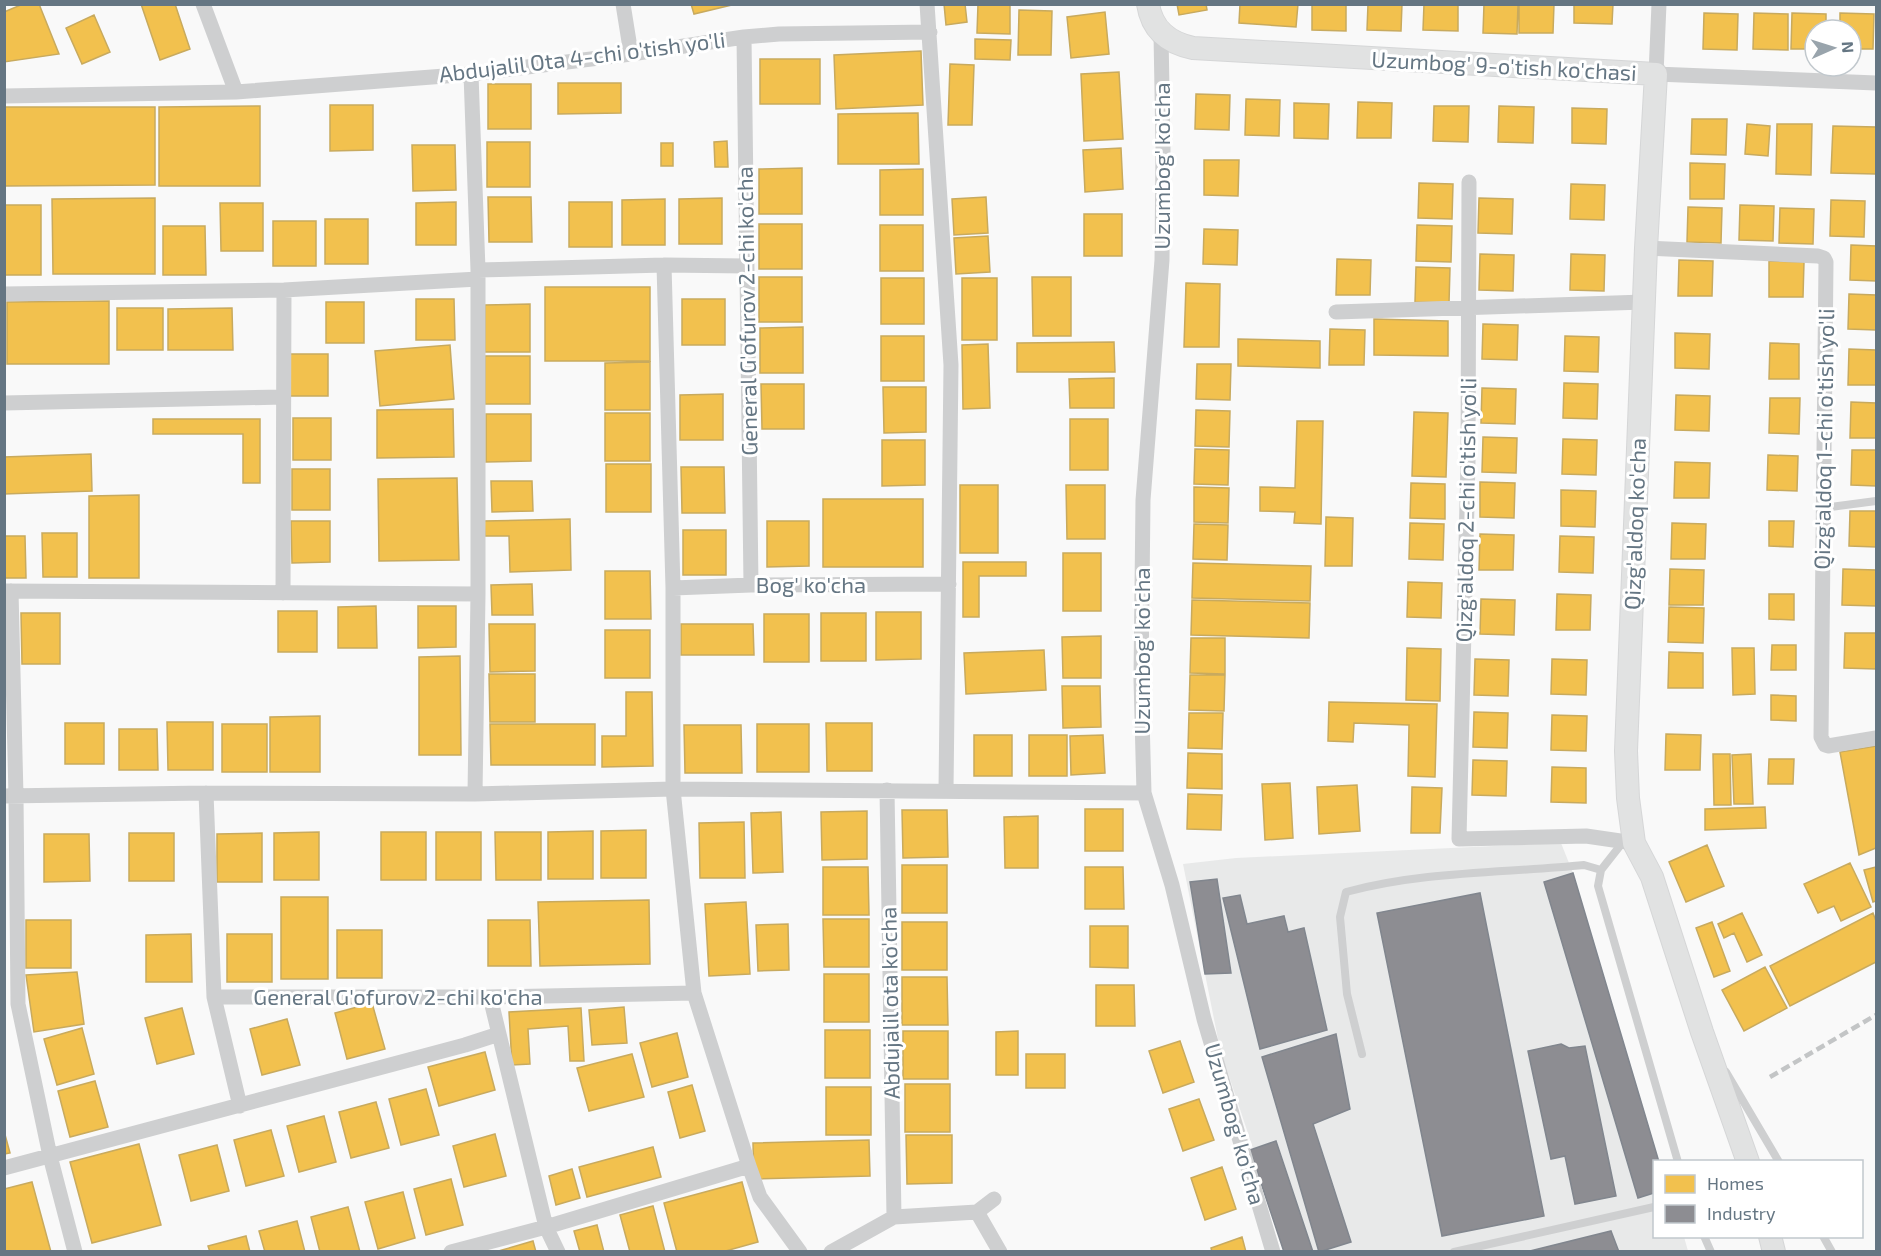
<svg xmlns="http://www.w3.org/2000/svg" width="1881" height="1256" font-family="'Exo 2',sans-serif">
<rect width="100%" height="100%" fill="#f9f9f9"/>
<path fill="#e8e9e9" d="M1561,843L1573,873L1659,1161L1654,1162V1236L1684,1237L1688,1251H1287L1220,1049L1183,864L1236,858Z"/>
<path fill="#f2c14e" stroke="#c8aa5e" stroke-width="1.5" d="M23,4H39L59,54L4,62V12Z
M141,4H175L190,49L160,60Z
M691,4H736L694,14Z
M944,4H965L967,22L946,25Z
M978,4H1010V34L977,33Z
M1177,4H1206L1207,10L1179,15Z
M1240,4H1298L1296,27L1239,23Z
M1312,4H1346V31L1312,30Z
M1368,4H1402L1401,31L1367,30Z
M1424,4H1458V31L1423,30Z
M1484,4H1518L1517,34L1483,33Z
M1519,4H1554L1553,33H1519Z
M1574,4H1613L1612,24L1574,23Z
M1019,10L1052,11L1051,55H1018Z
M1105,12L1109,54L1071,58L1067,17Z
M1704,13L1738,14L1737,50L1703,49Z
M1754,13L1788,14V50L1753,49Z
M1792,13L1826,14V30H1815V49H1791Z
M1840,13L1874,14L1873,49H1851V30H1840Z
M94,15L110,52L82,64L66,28Z
M975,39L1011,40L1010,60L975,59Z
M921,51L923,105L836,109L834,55Z
M760,59H820V104H760Z
M950,64L974,65L972,125H948Z
M1119,72L1123,139L1084,141L1081,74Z
M558,83H621V113L558,114Z
M488,84H531V129H488Z
M1196,94L1230,95L1229,130L1195,129Z
M1246,99L1280,100L1279,136L1245,135Z
M1358,102L1392,103L1391,138H1357Z
M1294,103L1329,104L1328,139L1294,138Z
M330,105H373V150L330,151Z
M260,106V186H159V107Z
M1434,106H1469L1468,142L1433,141Z
M1499,106L1534,107L1533,143L1498,142Z
M4,107H155V185L4,186Z
M1572,108L1607,109L1606,144L1572,143Z
M918,113L919,164H838V114Z
M1692,119H1727L1726,155L1691,154Z
M1747,124L1770,126L1768,156L1745,154Z
M1777,124H1812L1811,175L1776,174Z
M1833,126L1876,127V174L1831,173Z
M727,141L728,167H715L714,142Z
M487,142H530V187H487Z
M661,143H673V166H661Z
M412,145H455L456,190L413,191Z
M1121,148L1123,189L1085,192L1083,150Z
M1204,160H1239L1238,196L1204,195Z
M1690,163L1725,164L1724,199H1690Z
M802,168V214H759V169Z
M923,169V215H880V170Z
M1419,183L1453,184L1452,219L1418,218Z
M1571,184L1605,185L1604,220L1570,219Z
M488,197H531L532,242H489Z
M986,197L988,233L954,235L952,199Z
M155,198V274H53L52,199Z
M722,198V244H679V199Z
M1479,198L1513,199L1512,234L1478,233Z
M665,199V245H622V200Z
M1831,200L1865,201L1864,237L1830,236Z
M456,202V245H416V203Z
M569,202H612V247H569Z
M220,203H263V251H221Z
M4,205H41V275H4Z
M1740,205L1774,206L1773,241L1739,240Z
M1688,207L1722,208L1721,243L1687,242Z
M1780,208L1814,209L1813,244L1779,243Z
M1084,214H1122V256H1084Z
M325,219H368V264H325Z
M273,221H316V266H273Z
M759,224H802V269H759Z
M880,225H923V271H880Z
M1417,225L1452,226L1451,262L1416,261Z
M163,226H205L206,275H163Z
M1204,229L1238,230L1237,265L1203,264Z
M988,236L990,272L956,274L954,238Z
M1851,245L1876,246V281L1850,280Z
M1480,254L1514,255L1513,291L1479,290Z
M1571,254L1605,255L1604,291L1570,290Z
M1337,259L1371,260L1370,295H1336Z
M1679,260L1713,261L1712,296H1678Z
M1769,261L1804,262L1803,297H1769Z
M1416,267L1450,268L1449,303L1415,302Z
M759,277H802V322H759Z
M1032,277H1071V336H1033Z
M881,278H924V324H881Z
M962,278H997V340H962Z
M1186,283L1220,284L1219,347H1184Z
M545,287H650V361H545Z
M1849,294L1876,295V330L1848,329Z
M416,299H454L455,340H416Z
M682,299H725V345H682Z
M109,301V364H7V302Z
M326,302H364V343H326Z
M530,304V352H485V305Z
M117,308H163V350H117Z
M232,308L233,350H168V309Z
M1374,319L1448,321V356L1374,355Z
M1483,324L1518,325L1517,360L1482,359Z
M803,327V373H760V328Z
M1330,329L1365,330L1364,365H1329Z
M1675,333L1710,334L1709,369L1675,368Z
M881,336H924V381H881Z
M1565,336L1599,337L1598,372L1564,371Z
M1238,339L1320,341V368L1238,366Z
M1114,342L1115,372H1017V343Z
M1770,343L1799,344V379H1769Z
M988,344L990,408L963,409L962,345Z
M450,345L454,399L380,406L375,351Z
M1849,349L1876,350V385H1848Z
M289,354H328V396H290Z
M485,356H530V404H485Z
M650,362V410H605V363Z
M1197,364H1231L1230,400L1196,399Z
M1114,378V408H1070L1069,379Z
M1564,383L1598,384L1597,419L1563,418Z
M761,384H804V429H762Z
M883,387H926V432L884,433Z
M1482,388L1516,389L1515,424L1481,423Z
M723,394V440H680V395Z
M1676,395L1710,396L1709,431L1675,430Z
M1770,398H1800L1799,434L1769,433Z
M1851,402L1876,403V438H1850Z
M453,409L454,457L377,458V410Z
M1196,410L1230,411L1229,447L1195,446Z
M1414,412L1448,413L1446,477L1412,476Z
M605,413H650V461H605Z
M486,414H531V461L486,462Z
M293,418H331V460H293Z
M153,419H260V483H243V434H153Z
M1070,419H1108V470H1070Z
M1297,421H1323L1321,524L1294,523L1295,512L1260,511V487L1295,488Z
M1483,437L1517,438L1516,473L1482,472Z
M1563,439L1597,440L1596,475L1562,474Z
M882,440H925V485L882,486Z
M1195,449L1229,450L1228,485L1194,484Z
M1852,450H1876V486L1851,485Z
M91,454L92,491L4,494V457Z
M1768,455L1798,456L1797,491L1767,490Z
M1675,462L1710,463L1709,498H1674Z
M606,464H651V512H606Z
M681,467H724L725,513H682Z
M292,469H330V510H292Z
M457,478L459,560L379,561L378,479Z
M491,481H532L533,511L492,512Z
M1480,482L1515,483L1514,518L1480,517Z
M1411,483L1445,484V519L1410,518Z
M960,485H998V553H960Z
M1066,485H1105V539H1067Z
M1194,487L1229,488L1228,523L1194,522Z
M1561,490L1596,491L1595,527L1561,526Z
M139,495V578H89V496Z
M823,499H923V567H823Z
M1850,511H1876V547L1849,546Z
M1326,517L1353,518L1352,566H1325Z
M570,519L571,570L510,572L509,536H485L484,521Z
M291,521H330V562L292,563Z
M767,521H809V566L767,567Z
M1769,521H1794L1793,547L1769,546Z
M1410,523L1444,524L1443,560L1409,559Z
M1672,523L1706,524L1705,559H1671Z
M1194,524L1228,525L1227,560L1193,559Z
M683,530H726V575H683Z
M42,533H77V577H43Z
M1480,534L1514,535L1513,570H1479Z
M4,536H25L26,578H4Z
M1560,536L1594,537L1593,573L1559,572Z
M1063,553H1101V611H1063Z
M963,562H1026V576H979V617H963Z
M1193,563L1311,566L1310,601L1192,598Z
M1670,569L1704,570L1703,605H1669Z
M1843,569L1876,570V606L1842,605Z
M605,571H650L651,619H605Z
M1408,582L1442,583L1441,618L1407,617Z
M532,584L533,615H492L491,585Z
M1557,594L1591,595L1590,630H1556Z
M1769,594H1794V620L1769,619Z
M1481,599L1515,600L1514,635L1480,634Z
M1192,600L1310,603L1309,638L1191,635Z
M376,606L377,648H338V607Z
M418,606H456V647L418,648Z
M1669,607L1704,608L1703,643L1668,642Z
M278,611H317V652H278Z
M876,612H921V659L876,660Z
M21,613H60V664H22Z
M821,613H866V661H821Z
M764,614H809V662H764Z
M489,624H535V671L490,672Z
M681,624H753L754,655H681Z
M605,630H650V678H605Z
M1845,633H1876V669L1844,668Z
M1101,636V678H1063L1062,637Z
M1191,638H1225V674L1190,673Z
M1772,645H1796V670H1771Z
M1407,648L1441,649L1440,701L1406,700Z
M1732,648H1754L1755,694L1733,695Z
M1044,650L1046,690L966,694L964,653Z
M1669,652L1703,653V688H1668Z
M460,656L461,755H419V657Z
M1475,659L1509,660L1508,696L1474,695Z
M1552,659L1587,660L1586,695L1551,694Z
M489,674H535V722H490Z
M1190,675H1225L1224,711L1189,710Z
M1062,686H1100L1101,727L1063,728Z
M626,692H652L653,766L602,767V736H626Z
M1771,695L1796,696V721L1771,720Z
M1329,702L1437,704L1435,777L1408,776L1409,725L1354,723L1353,742L1328,741Z
M1474,712L1508,713L1507,748L1473,747Z
M1189,713H1223L1222,749L1188,748Z
M1552,715L1587,716L1586,751L1551,750Z
M320,716V772H270V717Z
M167,722H213V770H168Z
M65,723H104V764H65Z
M826,723H872V771H827Z
M222,724H267V772H222Z
M490,724H595V765H491Z
M757,724H809V772H757Z
M684,725H741L742,773H685Z
M119,729H157L158,770H119Z
M1666,734L1701,735L1700,770H1665Z
M974,735H1012V776H974Z
M1029,735H1067V776H1029Z
M1103,735L1105,773L1071,775L1070,736Z
M1876,746V848L1859,855L1840,752Z
M1188,753L1222,754V789L1187,788Z
M1713,754H1730L1731,805H1714Z
M1751,754L1753,804H1734L1732,755Z
M1769,759H1794L1793,784H1768Z
M1473,760L1507,761L1506,796L1472,795Z
M1552,767L1586,768V803L1551,802Z
M1290,783L1293,838L1265,840L1262,784Z
M1357,785L1360,831L1319,834L1317,787Z
M1412,787L1442,788L1440,833H1411Z
M1188,794L1222,795L1221,830L1187,829Z
M1765,807L1766,828L1705,830V809Z
M1085,809H1123V851H1085Z
M902,810H947L948,857L903,858Z
M867,811V859L822,860L821,812Z
M781,812L783,872L753,873L751,813Z
M1038,816V868H1005L1004,817Z
M744,822L745,878H700L699,823Z
M646,830V878H601V831Z
M593,831V879H548V832Z
M319,832V880H274V833Z
M381,832H426V880H381Z
M436,832H481V880H436Z
M495,832H541V880H496Z
M129,833H174V881H129Z
M262,833V882H217V834Z
M44,834H89L90,881L44,882Z
M1707,845L1724,886L1686,902L1669,862Z
M1850,863L1871,907L1841,921L1834,906L1818,913L1804,884Z
M902,865H947V913H902Z
M823,867H868L869,915H823Z
M1085,867H1123L1124,909H1085Z
M1876,867V901L1873,902L1864,870Z
M281,897H328V979H281Z
M649,900L650,964L540,966L538,902Z
M746,902L750,974L709,976L705,904Z
M1742,913L1762,955L1747,962L1734,933L1724,938L1718,924Z
M1873,913L1876,921V962L1790,1006L1770,966Z
M823,919H869V967H824Z
M26,920H71V968H26Z
M488,920H530L531,966H488Z
M902,922H947V970H902Z
M1712,922L1730,971L1714,977L1696,928Z
M788,924L789,970L758,971L756,925Z
M1090,926H1128V968L1090,967Z
M337,930H382V978H337Z
M191,934L192,982H146V935Z
M227,934H272V982H227Z
M1765,967L1787,1008L1744,1031L1722,990Z
M77,972L84,1024L34,1032L26,975Z
M824,974H869V1022H824Z
M902,977H947L948,1025H902Z
M1096,985H1134L1135,1026H1096Z
M372,1003L385,1049L347,1059L335,1013Z
M624,1007L627,1043L592,1045L589,1010Z
M182,1008L194,1054L157,1064L145,1018Z
M581,1008L584,1061H570L568,1026L528,1029L530,1064L512,1065L509,1012Z
M287,1019L300,1065L262,1075L250,1029Z
M82,1028L94,1074L57,1085L44,1039Z
M825,1030H870V1078H825Z
M903,1031H948V1079H903Z
M1018,1031V1075H996V1032Z
M677,1033L688,1077L652,1087L640,1043Z
M1180,1041L1194,1082L1163,1093L1149,1051Z
M485,1052L495,1090L439,1106L428,1067Z
M632,1054L644,1097L589,1111L577,1068Z
M1026,1054H1065V1088H1026Z
M95,1081L108,1127L70,1137L58,1091Z
M905,1084H950V1132H905Z
M692,1085L705,1131L680,1138L668,1092Z
M826,1087H871V1135H826Z
M426,1089L439,1135L401,1145L389,1099Z
M1199,1099L1214,1140L1183,1151L1169,1109Z
M376,1102L389,1148L351,1158L339,1112Z
M324,1116L336,1162L299,1172L287,1126Z
M271,1130L284,1176L246,1186L234,1140Z
M4,1131L10,1153L4,1154Z
M495,1134L506,1176L464,1187L453,1146Z
M906,1135H952V1183L907,1184Z
M869,1140L870,1176L754,1179L753,1143Z
M139,1144L161,1225L92,1243L70,1162Z
M217,1145L229,1191L191,1201L179,1155Z
M653,1147L661,1177L587,1197L579,1167Z
M1222,1167L1236,1209L1205,1220L1191,1178Z
M572,1169L580,1198L556,1205L549,1176Z
M451,1179L463,1225L426,1235L414,1189Z
M32,1182L51,1252H4V1189Z
M742,1182L758,1242L722,1252H677L664,1203Z
M403,1192L415,1238L378,1249L365,1202Z
M653,1206L665,1252H630L620,1215Z
M348,1207L360,1252H320L311,1217Z
M297,1221L305,1252H265L259,1231Z
M597,1225L604,1252H580L574,1231Z
M246,1236L250,1252H210L208,1246Z
M1242,1237L1246,1252H1212L1211,1248Z
M533,1241L536,1252H495Z"/>
<path fill="#8d8d92" stroke="#81868e" stroke-width="1.5" d="M1573,873L1659,1162H1654V1193L1638,1198L1544,882Z
M1217,879L1231,973L1205,974L1190,882Z
M1480,893L1544,1216L1442,1236L1377,913Z
M1240,895L1247,924L1284,916L1288,932L1304,928L1327,1030L1260,1049L1223,898Z
M1336,1034L1350,1109L1313,1124L1351,1242L1319,1252L1262,1057Z
M1561,1044L1569,1048L1585,1046L1616,1196L1575,1204L1565,1156L1551,1159L1528,1051Z
M1276,1141L1313,1252H1284L1250,1150Z
M1611,1231L1619,1252H1526Z"/>
<g fill="none" stroke-linecap="round" stroke-linejoin="round">
<g stroke="#d5d6d7" stroke-width="24">
<path id="secondary" d="M1148,4C1152,30 1169,43 1193,48L1656,74L1646,248L1626,751L1628,798L1634,843L1652,877L1702,1032L1748,1162
M1770,1236L1774,1252"/>
</g>
<path stroke="#cecfd0" stroke-width="8" d="M1823,508L1876,501
M1623,842L1601,870L1598,886L1678,1162
M1362,1054L1347,994L1340,917L1346,892C1423,871 1505,873 1584,865L1601,870
M1726,1072L1779,1162
M1704,1236L1711,1252
M1823,1236L1832,1252
M1454,1252L1654,1207"/>
<path stroke="#cecfd0" stroke-width="15" d="M203,4L236,92
M623,4L631,54
M927,4L951,365L946,790
M1659,4L1656,74L1876,83
M1161,34L1163,147L1162,260L1143,500L1141,679L1144,793L1172,885L1204,1019L1273,1252
M744,37L751,585
M471,74L478,270V594L475,794
M4,96L236,92L471,74L631,54L744,37L779,34L930,32
M1469,182L1468,461L1459,839L1586,836L1634,843
M1646,248L1818,256L1824,258L1826,262L1821,737L1825,745L1828,746L1876,738
M664,265L673,588V789L694,993L749,1166L760,1197L800,1252
M478,270L664,265L747,266
M4,294L284,290L478,279
M1336,312L1644,302
M4,403L283,397
M673,588L751,585L949,584
M4,591L478,594
M11,591L16,796L18,1004L50,1156L75,1252
M283,593L284,290
M887,790L894,1217
M206,793L214,997L240,1106
M4,796L206,793L475,794L673,789L1144,793
M214,997H490L694,993
M490,997L546,1227L558,1252
M4,1168L465,1045L499,1034
M977,1212L1000,1252
M451,1252L546,1227L749,1166
M831,1252L894,1217L977,1212L994,1199"/>
<use href="#secondary" stroke="#e1e2e2" stroke-width="22"/>
<path stroke="#c3c5c6" stroke-width="4.5" stroke-dasharray="9 4.5" stroke-linecap="butt" d="M1770,1077L1876,1015"/>
</g>
<g text-anchor="middle" stroke-width="6" stroke-linejoin="round" paint-order="stroke">
<g font-size="22" fill="#657683" stroke="#fff">
<text transform="translate(582 57) rotate(-7)" y="8">Abdujalil Ota 4-chi o'tish yo'li</text>
<text transform="translate(1504 66) rotate(3)" y="8">Uzumbog' 9-o'tish ko'chasi</text>
<text transform="translate(1162 166) rotate(-90)" y="8">Uzumbog' ko'cha</text>
<text transform="translate(747 311) rotate(-91)" y="8">General G'ofurov 2-chi ko'cha</text>
<text transform="translate(1824 439) rotate(-89)" y="8">Qizg'aldoq 1-chi o'tish yo'li</text>
<text transform="translate(1466 510) rotate(-89)" y="8">Qizg'aldoq 2-chi o'tish yo'li</text>
<text transform="translate(1635 524) rotate(-88)" y="8">Qizg'aldoq ko'cha</text>
<text x="811" y="593">Bog' ko'cha</text>
<text transform="translate(1142 651) rotate(-90)" y="8">Uzumbog' ko'cha</text>
<text x="398" y="1005">General G'ofurov 2-chi ko'cha</text>
<text transform="translate(890 1003) rotate(-91)" y="8">Abdujalil ota ko'cha</text>
<text transform="translate(1235 1124) rotate(74)" y="8">Uzumbog' ko'cha</text>
</g>
</g>
<rect width="1881" height="1256" fill="none" stroke="#657683" stroke-width="12"/>
<rect x="1653" y="1160" width="210" height="78" fill="#ffffff" stroke="#c1c8cd" stroke-width="1.5"/>
<rect x="1665" y="1175" width="30" height="18" fill="#f2c14e" stroke="#c1c8cd" stroke-width="1.5"/>
<text x="1707" y="1190" font-size="18" fill="#657683">Homes</text>
<rect x="1665" y="1205" width="30" height="18" fill="#8d8d92" stroke="#c1c8cd" stroke-width="1.5"/>
<text x="1707" y="1220" font-size="18" fill="#657683">Industry</text>
<g transform="translate(1833 48) rotate(87)"><circle r="28" fill="#ffffff" stroke="#c1c8cd" stroke-width="1.5"/>
<path d="M0-4.5L10 22L0 15L-10 22Z" fill="#99a4ac"/>
<text y="-9" font-size="16" font-weight="bold" text-anchor="middle" fill="#657683">N</text>
</g>
</svg>
